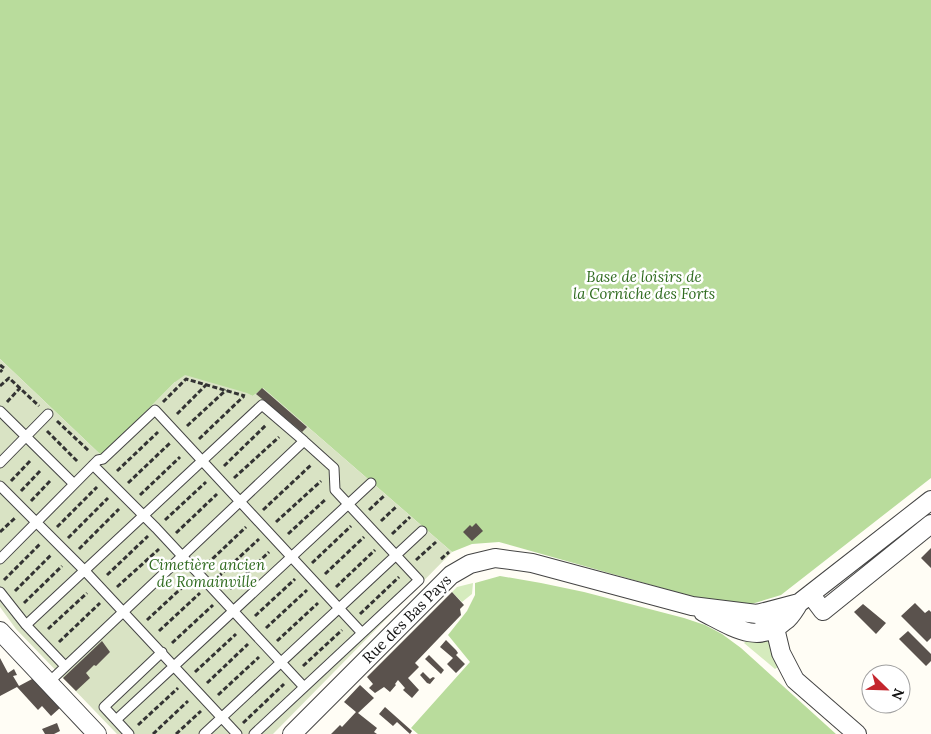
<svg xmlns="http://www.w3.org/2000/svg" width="931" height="734" font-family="Lora,serif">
<rect width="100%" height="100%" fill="#fffdf5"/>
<path fill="#d5ebbd" d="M473,583L472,594L462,602L452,592L457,587Z
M771,640L778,667L775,669L744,643L746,641Z"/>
<path fill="#b9dc9c" d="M0,0H931V478L781,595L745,606L718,603L694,597L499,542L472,544L452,552L263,388L253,396L175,382L102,456L0,359Z
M500,576L541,583L584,592L684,618L705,625L722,634L741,648L836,734H418L411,728L470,662L448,635L467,611L475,595V583Z"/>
<path fill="#d9e3c4" d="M0,359L102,456L175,382L185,375L247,393L253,396L263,388L452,552L273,734H117L16,629L0,607Z"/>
<path fill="#5a524d" d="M262,388L307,427L302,432L256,394Z
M476,523L483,531L472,541L463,532L470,525L472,527Z
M931,548V568L921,558Z
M452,592L464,605L460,609L461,615L415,663L419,667L408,678L419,690L412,698L403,690L405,688L398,680L395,684L396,685L390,692L384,687L375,693L369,688L373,684L367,677Z
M915,603L925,613L929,610L931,612V638L927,642L901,616Z
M863,604L886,623L876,634L854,612Z
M908,631L931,654V661L926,666L899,639Z
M446,640L456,650L458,653L456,655L465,664L456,673L447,664L453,658L440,647Z
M102,641L110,652L96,666L94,665L86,673L90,678L76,691L63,678Z
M429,655L444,670L441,674L425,659Z
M0,658L8,673L14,669L17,675L13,676L19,686L34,678L61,707L51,716L42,706L38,710L17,687L0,696Z
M423,672L430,679L433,677L435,678L430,684L427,683L420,675Z
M360,685L374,698L358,713L377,728L374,732L377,734H331L340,725L342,727L356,712L344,702Z
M385,707L412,731L410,734L397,722L393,726L379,714Z
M57,723L60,731L54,734H45L42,729Z"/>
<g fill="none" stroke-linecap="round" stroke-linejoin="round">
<g stroke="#444" stroke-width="11">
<path id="lane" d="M0,411L74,484
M0,463L48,414
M93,465L156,528L304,687
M0,486L85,571L237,734
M0,559L98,460L103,459L155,410L362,633
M0,592L26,625L65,666
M26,625L262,405L304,441
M48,683L304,441L334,468L335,490L419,580L254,734
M116,720L371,483
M129,734L104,707L162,652
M204,734L422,531"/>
</g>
<g stroke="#444" stroke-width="20">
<path id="street" d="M811,595L823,611L931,524
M703,612C731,626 758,646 785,621C791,617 795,609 799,603
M757,614L799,603L931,500
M0,631L97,734
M292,734L451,575L470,564L495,558L532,563L692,606L757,614L772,622L775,628L781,653L795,680L857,734"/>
</g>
<path stroke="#333" stroke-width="3" stroke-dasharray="5 2.5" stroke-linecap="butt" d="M0,365L4,368L0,372
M0,386L9,378L39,406
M7,402L20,388
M163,402L186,379L245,396
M177,414L207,384
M57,421L89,451
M187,426L226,390
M47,431L78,462
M199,439L244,396
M224,466L266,425
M117,471L158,432
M234,478L279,437
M11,481L31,460
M128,483L170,443
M21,491L41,470
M140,495L180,457
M31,501L51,480
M263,510L311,465
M369,510L385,495
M165,520L206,482
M381,521L397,506
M276,522L321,481
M57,527L97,487
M0,532L15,518
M176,533L217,494
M288,534L326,499
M392,534L410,517
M68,538L108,498
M79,549L119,509
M441,559L449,552
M416,560L436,542
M312,563L351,526
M207,564L246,527
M325,574L364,537
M107,575L148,536
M218,577L259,539
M4,580L40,544
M117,587L159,549
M336,587L375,550
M230,589L269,552
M15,591L51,555
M24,603L62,566
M360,614L399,577
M255,616L295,579
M147,620L188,582
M266,628L307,590
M48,629L87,593
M159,631L200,593
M277,641L318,603
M59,642L100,603
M172,643L213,605
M303,666L342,630
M195,672L236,634
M207,683L248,644
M218,695L259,657
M243,723L284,684
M138,725L178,688
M153,734L188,701
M176,734L201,711"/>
<use href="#lane" stroke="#fff" stroke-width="9"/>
<use href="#street" stroke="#fff" stroke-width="18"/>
</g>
<g text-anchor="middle" stroke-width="5" stroke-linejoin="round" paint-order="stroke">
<g font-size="15" font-style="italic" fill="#2f6b1f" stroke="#fff">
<text x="644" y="282">Base de loisirs de<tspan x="644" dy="17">la Corniche des Forts</tspan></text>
<text x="207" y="570">Cimetière ancien<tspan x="207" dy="17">de Romainville</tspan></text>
</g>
<g font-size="15" fill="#111" stroke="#fff">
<text transform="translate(407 619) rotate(-45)" y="5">Rue des Bas Pays</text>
</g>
</g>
<g transform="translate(886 689) rotate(113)"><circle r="24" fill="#ffffff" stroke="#a0a0a0"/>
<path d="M0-4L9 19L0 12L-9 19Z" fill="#c4262e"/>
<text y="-8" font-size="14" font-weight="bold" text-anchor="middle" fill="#111111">N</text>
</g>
</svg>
